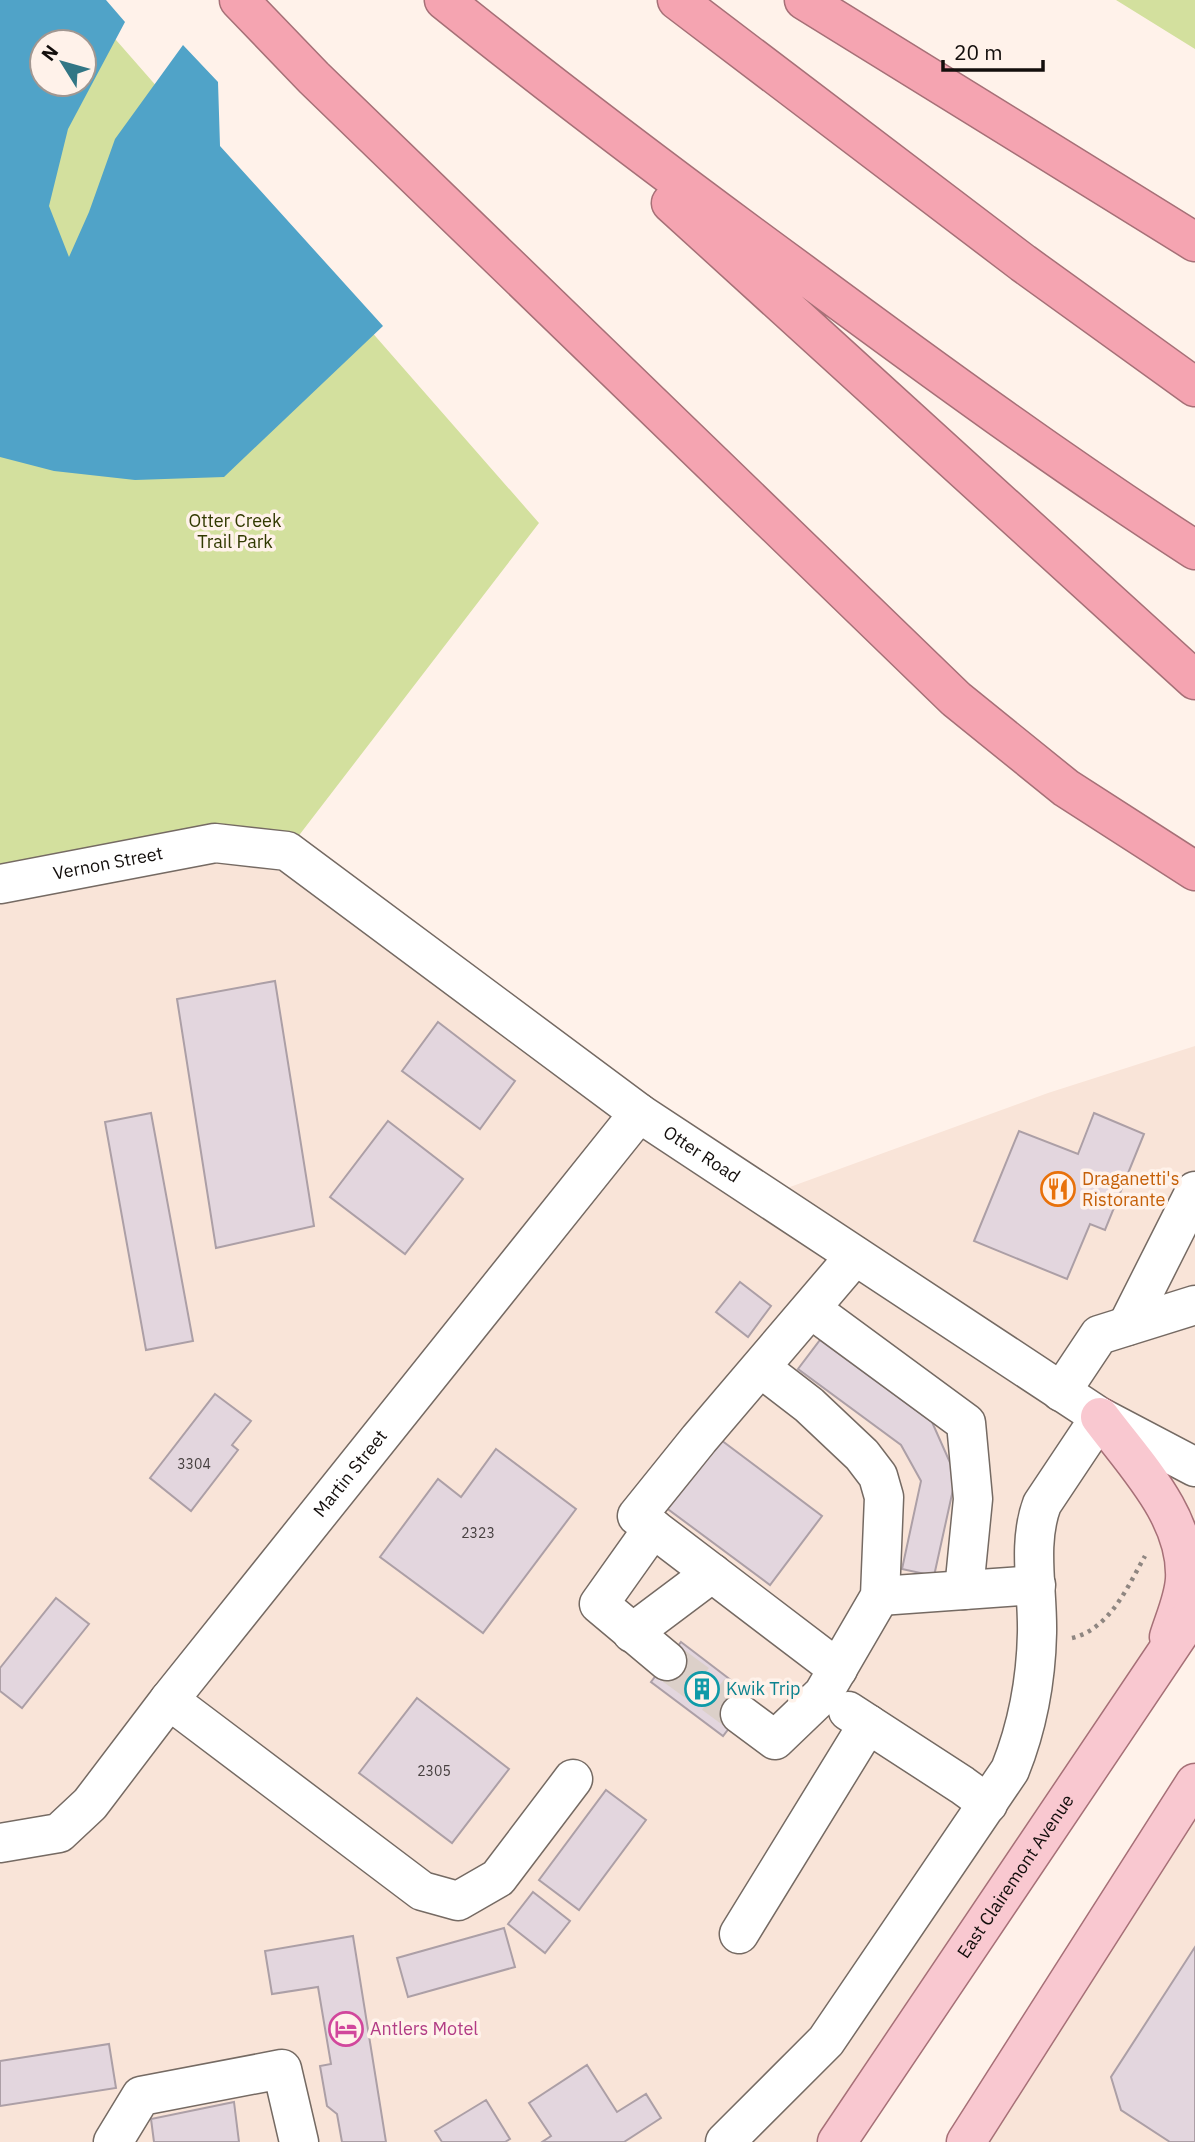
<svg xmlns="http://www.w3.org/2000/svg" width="1195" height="2142" font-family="'IBM Plex Sans',sans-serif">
<rect width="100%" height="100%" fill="#fff2ea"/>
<path fill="#f9e4d8" d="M287,851L768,1195L1048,1093L1195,1046V1610L837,2142H0V884Z
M1195,1783V2142H966Z"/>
<path fill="#d3e09e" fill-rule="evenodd" d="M0,0H81L539,523L287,851L0,884ZM42,42H84V84H42Z
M1116,0H1195V49Z"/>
<path fill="#50a3c8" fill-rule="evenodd" d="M0,0H106L125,22L68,129L49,206L69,257L89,212L115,139L183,45L218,82L220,146L383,326L224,477L135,480L54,471L0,457ZM42,42H84V84H42Z"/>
<path fill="#e3d6de" stroke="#ac9fa6" stroke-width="2" d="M275,981L314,1226L216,1248L177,999Z
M438,1022L515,1081L480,1129L402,1071Z
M151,1113L193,1341L146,1350L105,1122Z
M1094,1113L1144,1134L1105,1230L1090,1224L1067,1279L974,1241L1019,1131L1078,1154Z
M388,1121L463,1179L405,1254L330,1197Z
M740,1282L771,1306L748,1337L716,1312Z
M820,1340L932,1422L956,1476L934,1576L902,1569L921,1481L901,1445L798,1369Z
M215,1394L251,1421L232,1445L238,1450L191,1511L150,1478Z
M713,1434L822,1516L770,1585L661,1504Z
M496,1449L576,1509L483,1633L380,1557L438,1479L461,1497Z
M56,1598L89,1624L22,1708L0,1691V1668Z
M681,1642L753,1697L723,1736L651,1682Z
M417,1698L509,1769L452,1843L359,1773Z
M606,1790L646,1820L579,1910L539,1880Z
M533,1892L570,1921L545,1953L508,1924Z
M504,1928L515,1967L408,1997L397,1958Z
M353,1936L386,2142H342L337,2114L327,2106L320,2066L331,2064L318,1987L272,1994L265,1951Z
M1195,1947V2142H1170L1121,2110L1111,2077Z
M109,2044L116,2088L0,2106V2061Z
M587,2065L617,2112L646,2094L661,2118L624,2142H542L551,2136L529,2103Z
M486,2100L510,2139L505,2142H442L435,2131Z
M234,2102L239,2142H154L151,2119Z"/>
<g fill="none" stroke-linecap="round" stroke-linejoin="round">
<path stroke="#dcd0c9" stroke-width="38" stroke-dasharray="38 19" stroke-linecap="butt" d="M667,1661L740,1714"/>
<g stroke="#756a63" stroke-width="41">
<g id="minor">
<path id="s1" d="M0,884L215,843L287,851L639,1113L1100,1417L1195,1467"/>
<path d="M811,1309L966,1423L973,1499L964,1590"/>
<path d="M1127,1326L1195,1191"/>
<path d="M1061,1392L1099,1335L1195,1305"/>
<path d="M653,1528L599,1604L667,1661"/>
<path d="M880,1596L1036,1585"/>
<path d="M632,1633L712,1573"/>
<path d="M838,1669L637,1516L699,1439L855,1256"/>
<path d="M169,1700L422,1891L458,1901L498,1878L573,1779"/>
<path d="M848,1711L962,1785L988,1804"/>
<path d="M740,1714L775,1740L823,1694L880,1596L884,1497L878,1476L862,1455L809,1405L761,1368"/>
<path id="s2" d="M0,1843L59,1833L90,1804L169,1700L639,1113"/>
<path d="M739,1934L868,1724"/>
<path d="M113,2142L141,2096L282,2069L299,2142"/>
<path d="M725,2142L826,2041L1010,1770C1028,1725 1036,1681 1037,1633C1038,1590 1027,1544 1042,1504L1100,1417"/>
</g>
</g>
<g stroke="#a67077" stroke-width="41">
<g id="major">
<path d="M1100,1417C1135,1464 1188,1517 1185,1579C1184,1598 1175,1618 1169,1637"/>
<path id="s3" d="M837,2142L1195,1610"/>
<path d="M966,2142L1195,1783"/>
</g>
</g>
<g stroke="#a67077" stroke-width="41">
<path id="highway" d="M239,0L314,78L956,699L1066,788L1195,871
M444,0C562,95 683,186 806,276C933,370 1062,464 1195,550
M677,0L1023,263L1195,387
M804,0L1195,242
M671,203L1195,680"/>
</g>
<path stroke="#8f8681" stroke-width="4.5" stroke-dasharray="3.5 5" stroke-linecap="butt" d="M1072,1638C1110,1629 1128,1586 1145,1556"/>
<use href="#minor" stroke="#fff" stroke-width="38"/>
<use href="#major" stroke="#f9c8d0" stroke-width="38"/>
<use href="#highway" stroke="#f5a4b1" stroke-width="38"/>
</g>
<defs>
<g id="restaurant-ring" transform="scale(1.75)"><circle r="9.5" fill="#fff2ea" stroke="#e8710a" stroke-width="1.5"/><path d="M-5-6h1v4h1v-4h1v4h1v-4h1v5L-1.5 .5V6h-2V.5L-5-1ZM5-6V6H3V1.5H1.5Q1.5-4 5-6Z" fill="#e8710a"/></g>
<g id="building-ring" transform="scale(1.75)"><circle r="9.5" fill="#fff2ea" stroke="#0f9aa8" stroke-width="1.5"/><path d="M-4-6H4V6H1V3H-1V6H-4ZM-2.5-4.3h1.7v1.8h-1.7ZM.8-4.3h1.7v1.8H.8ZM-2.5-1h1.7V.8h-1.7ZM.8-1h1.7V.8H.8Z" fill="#0f9aa8"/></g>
<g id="hotel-ring" transform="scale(1.75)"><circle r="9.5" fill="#fff2ea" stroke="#d1479c" stroke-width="1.5"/><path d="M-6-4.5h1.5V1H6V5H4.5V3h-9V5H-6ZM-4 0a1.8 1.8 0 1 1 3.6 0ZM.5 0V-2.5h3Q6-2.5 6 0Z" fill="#d1479c"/></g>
</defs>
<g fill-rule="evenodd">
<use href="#restaurant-ring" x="1058" y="1189"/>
<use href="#building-ring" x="702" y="1689"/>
<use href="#hotel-ring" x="346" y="2029"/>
</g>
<g text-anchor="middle" stroke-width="7" stroke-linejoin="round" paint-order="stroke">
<g font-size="14" fill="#474040">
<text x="194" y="1469">3304</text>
<text x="478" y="1538">2323</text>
<text x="434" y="1776">2305</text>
</g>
<g font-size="18" fill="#313900" stroke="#fff2ea">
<text x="235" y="527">Otter Creek<tspan x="235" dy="21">Trail Park</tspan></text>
</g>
<g font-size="18" fill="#130e0c" stroke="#fff2ea">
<text dy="6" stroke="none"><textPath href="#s1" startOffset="110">Vernon Street</textPath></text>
<text dy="6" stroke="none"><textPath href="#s1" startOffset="805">Otter Road</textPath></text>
<text dy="6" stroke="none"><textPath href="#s2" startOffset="523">Martin Street</textPath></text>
<text dy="6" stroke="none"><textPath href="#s3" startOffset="320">East Clairemont Avenue</textPath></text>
</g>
<g font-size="18" fill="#c56008" stroke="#fff2ea" text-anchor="start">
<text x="1082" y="1185">Draganetti's<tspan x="1082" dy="21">Ristorante</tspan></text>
</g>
<g font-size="18" fill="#0d838f" stroke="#fff2ea" text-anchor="start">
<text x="726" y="1695">Kwik Trip</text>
</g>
<g font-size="18" fill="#b23c85" stroke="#fff2ea" text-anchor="start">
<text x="370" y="2035">Antlers Motel</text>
</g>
</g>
<g transform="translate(63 63) rotate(307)"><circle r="33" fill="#fff2ea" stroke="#a19791" stroke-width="2"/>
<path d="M0-5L12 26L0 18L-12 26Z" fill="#327685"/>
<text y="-10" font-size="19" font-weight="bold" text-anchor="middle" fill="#130e0c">N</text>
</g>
<path d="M943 60v10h100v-10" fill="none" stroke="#130e0c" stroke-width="3.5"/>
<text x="954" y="60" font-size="21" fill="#130e0c" stroke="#fff2ea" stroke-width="5" paint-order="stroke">20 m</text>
</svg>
